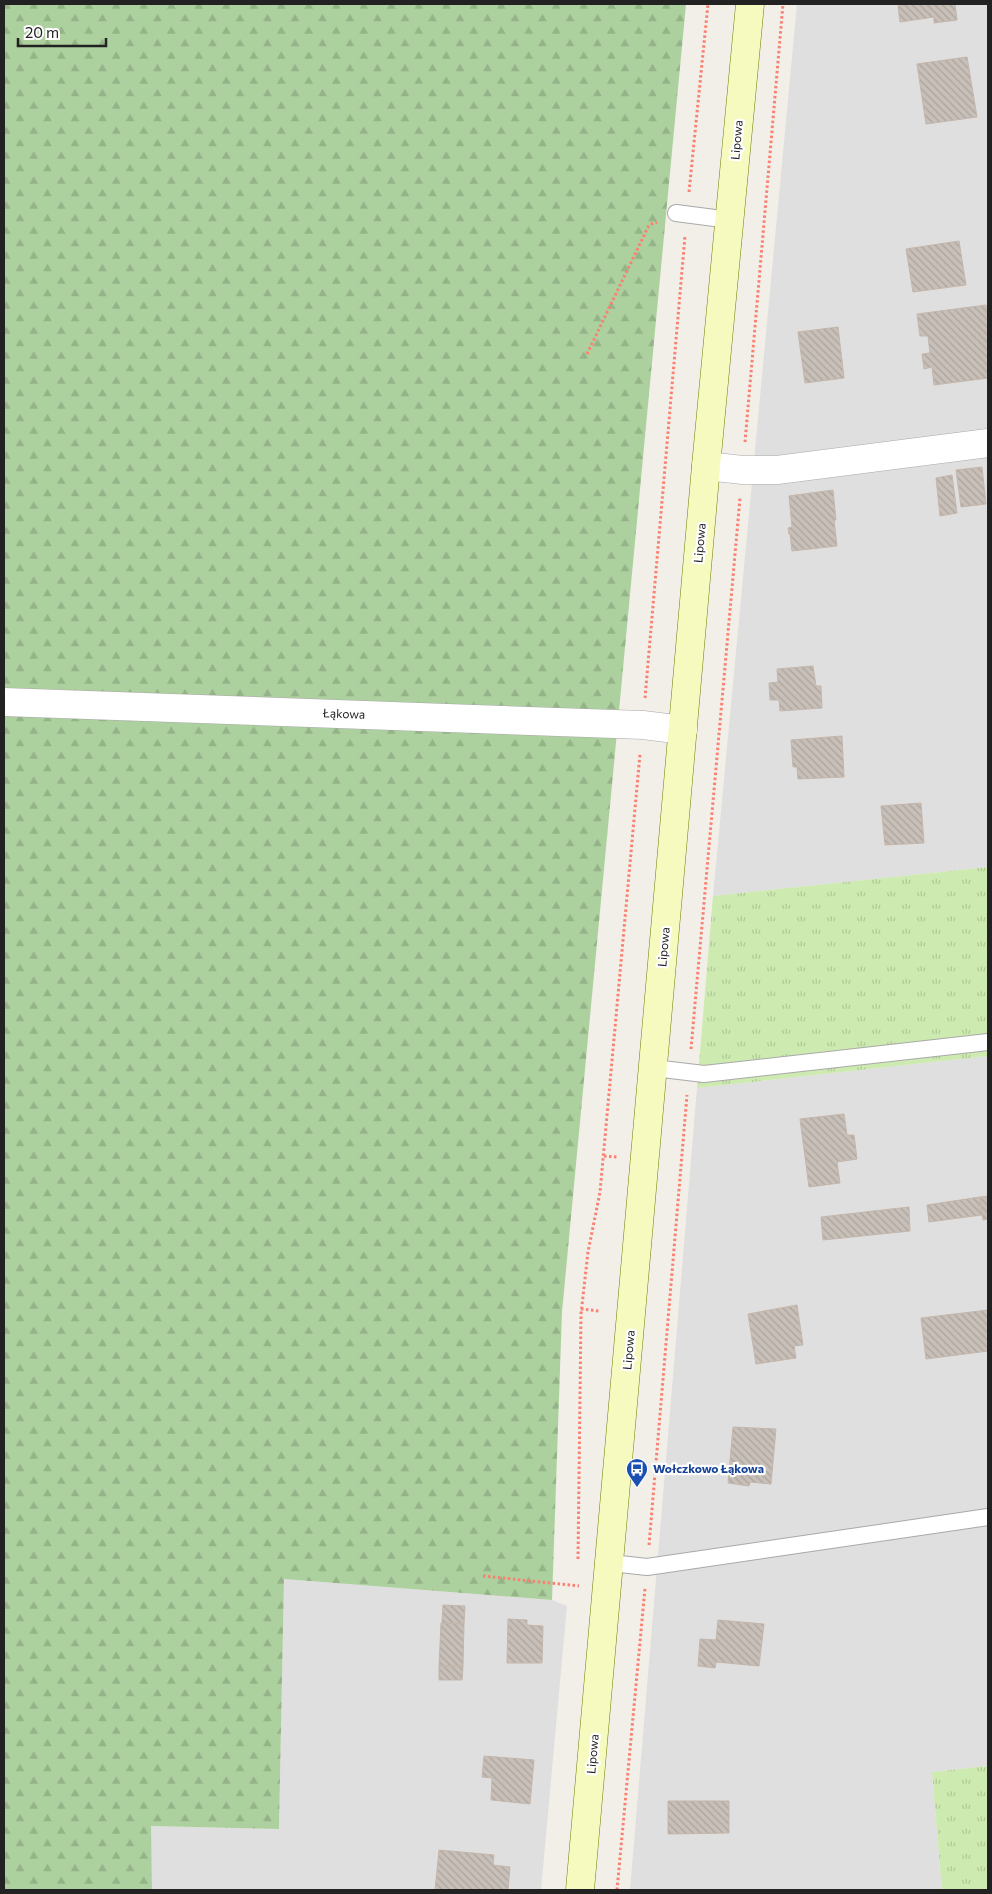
<svg xmlns="http://www.w3.org/2000/svg" width="992" height="1894" font-family="Commissioner,sans-serif">
<defs>
<pattern id="grass-tufts" width="24" height="20" patternUnits="userSpaceOnUse" patternTransform="scale(1.25)"><rect width="24" height="20" fill="#cdebb0"/><path d="M3 7l-1-3M5 7V3M7 7l1-3M15 17l-1-3M17 17v-4M19 17l1-3" fill="none" stroke="#b0c997"/></pattern>
<pattern id="forest-firs" width="22" height="20" patternUnits="userSpaceOnUse" patternTransform="scale(1.25)"><rect width="22" height="20" fill="#add19e"/><path d="M5 1l3.5 6h-7zM16 11l3.5 6h-7z" fill="#95b388"/></pattern>
<pattern id="building-back-hatch" width="6" height="6" patternUnits="userSpaceOnUse" patternTransform="scale(1.25)"><rect width="6" height="6" fill="#c7bfb8"/><path d="M-1 5l2 2M0 0l6 6M5-1l2 2" fill="none" stroke="#aba49e"/></pattern>
</defs>
<rect width="100%" height="100%" fill="#f2efe9"/>
<path fill="#e0dfdf" d="M797,4H988V867L713,896Z
M988,1056V1766L932,1772L942,1890H630L697,1088Z
M284,1579L552,1600L567,1606L541,1890H152L150,1826L279,1829Z"/>
<path fill="url(#grass-tufts)" d="M988,867V1056L697,1088L713,896Z
M988,1766V1890H942L932,1772Z"/>
<path fill="url(#forest-firs)" d="M4,4H686L562,1312L552,1600L284,1579L279,1829L151,1826L152,1890H4Z"/>
<path fill="url(#building-back-hatch)" stroke="#c4b6ab" d="M906,4H955L957,20L934,23V17L900,22L898,6L906,5Z
M967,57L977,117L926,124L917,64Z
M959,241L966,285L913,292L906,249Z
M986,305L988,321V378L934,385L932,367L924,369L922,354L930,353L928,336H920L917,314Z
M838,327L844,378L805,383L798,332Z
M982,467L986,504L961,507L956,470Z
M952,475L957,513L940,516L936,478Z
M833,490L836,520H834L837,546L792,551L790,534H789L788,528L792,527L789,496Z
M813,666L816,686H821L822,708L780,711L779,700H770L769,683L778,682L777,669Z
M842,736L844,777L798,779L797,767H793L791,740Z
M921,803L924,843L885,845L881,806Z
M844,1114L847,1135H854L857,1159L837,1162L840,1183L809,1187L800,1119Z
M988,1196V1219L983,1220L980,1197Z
M980,1197L982,1215L929,1222L927,1205Z
M909,1207L910,1231L823,1240L821,1217Z
M797,1305L803,1345L794,1346L796,1358L756,1364L748,1314Z
M988,1310V1351L926,1359L921,1318Z
M733,1427L776,1429L771,1484L750,1482L749,1486L728,1483Z
M443,1605L465,1606L464,1624L442,1623Z
M508,1619L527,1620V1625L543,1626L542,1663H507Z
M718,1620L764,1624L759,1666L716,1662L715,1668L698,1666L700,1639L716,1640Z
M441,1623L464,1624L463,1666H439Z
M439,1666H463L462,1680H439Z
M484,1756L534,1760L530,1804L491,1800L492,1778L482,1777Z
M668,1801H729V1833L668,1834Z
M439,1850L494,1855L493,1865L510,1867L508,1890H435Z"/>
<g fill="none" stroke-linecap="round" stroke-linejoin="round">
<g stroke="#a9a9a9" stroke-width="18">
<path id="lane" d="M676,213L730,220
M654,1068L704,1074L988,1042
M611,1563L647,1567L988,1517"/>
</g>
<g stroke="#a9a9a9" stroke-width="29">
<path id="street" d="M706,466L743,470H777L988,443
M4,702L643,725L683,730"/>
</g>
<g stroke="#707d05" stroke-width="29">
<path id="secondary" d="M580,1890L706,466L750,4"/>
</g>
<path stroke="#fa8072" stroke-width="3" stroke-dasharray="2.5 2.5" stroke-linecap="butt" d="M689,192L708,4
M587,354L649,225L657,222
M745,442L783,4
M645,698L685,236
M691,1049L740,498
M604,1156L617,1157
M581,1309L599,1311
M649,1545L687,1095
M578,1559L581,1314L588,1252L600,1192L640,754
M483,1576L579,1586
M617,1890L645,1588"/>
<use href="#lane" stroke="#fff" stroke-width="16"/>
<use href="#street" stroke="#fff" stroke-width="28"/>
<use href="#secondary" stroke="#f7fabf" stroke-width="28"/>
</g>
<defs>
<g id="bus-pin" transform="scale(1.125)"><path d="M0 17L-7.5 6A9.5 9.5 0 1 1 7.5 6Z" fill="#1a4fb4" stroke="#fff"/><path d="M-5-6H5V4H4V6H2V4H-2V6H-4V4H-5ZM-3.5-4V0h7V-4ZM-3.5 1.2v1.5H-2V1.2ZM2 1.2v1.5H3.5V1.2Z" fill="#fff"/></g>
</defs>
<g fill-rule="evenodd">
<use href="#bus-pin" x="637" y="1469"/>
</g>
<g text-anchor="middle" stroke-width="4.5" stroke-linejoin="round" paint-order="stroke">
<g font-size="12" fill="#222" stroke="#fff">
<text transform="translate(737 140) rotate(-85)" y="4">Lipowa</text>
<text transform="translate(700 543) rotate(-85)" y="4">Lipowa</text>
<text transform="translate(344 714) rotate(2)" y="4">Łąkowa</text>
<text transform="translate(664 947) rotate(-85)" y="4">Lipowa</text>
<text transform="translate(629 1350) rotate(-85)" y="4">Lipowa</text>
<text transform="translate(593 1754) rotate(-85)" y="4">Lipowa</text>
</g>
<g font-size="12" font-weight="bold" fill="#164399" stroke="#fff" text-anchor="start">
<text x="653" y="1473">Wołczkowo Łąkowa</text>
</g>
</g>
<rect width="992" height="1894" fill="none" stroke="#222222" stroke-width="10"/>
<path d="M18 38v8h88v-8" fill="none" stroke="#222222" stroke-width="2.5"/>
<text x="25" y="38" font-size="15" fill="#222222" stroke="#ffffff" stroke-width="4" paint-order="stroke">20 m</text>
</svg>
